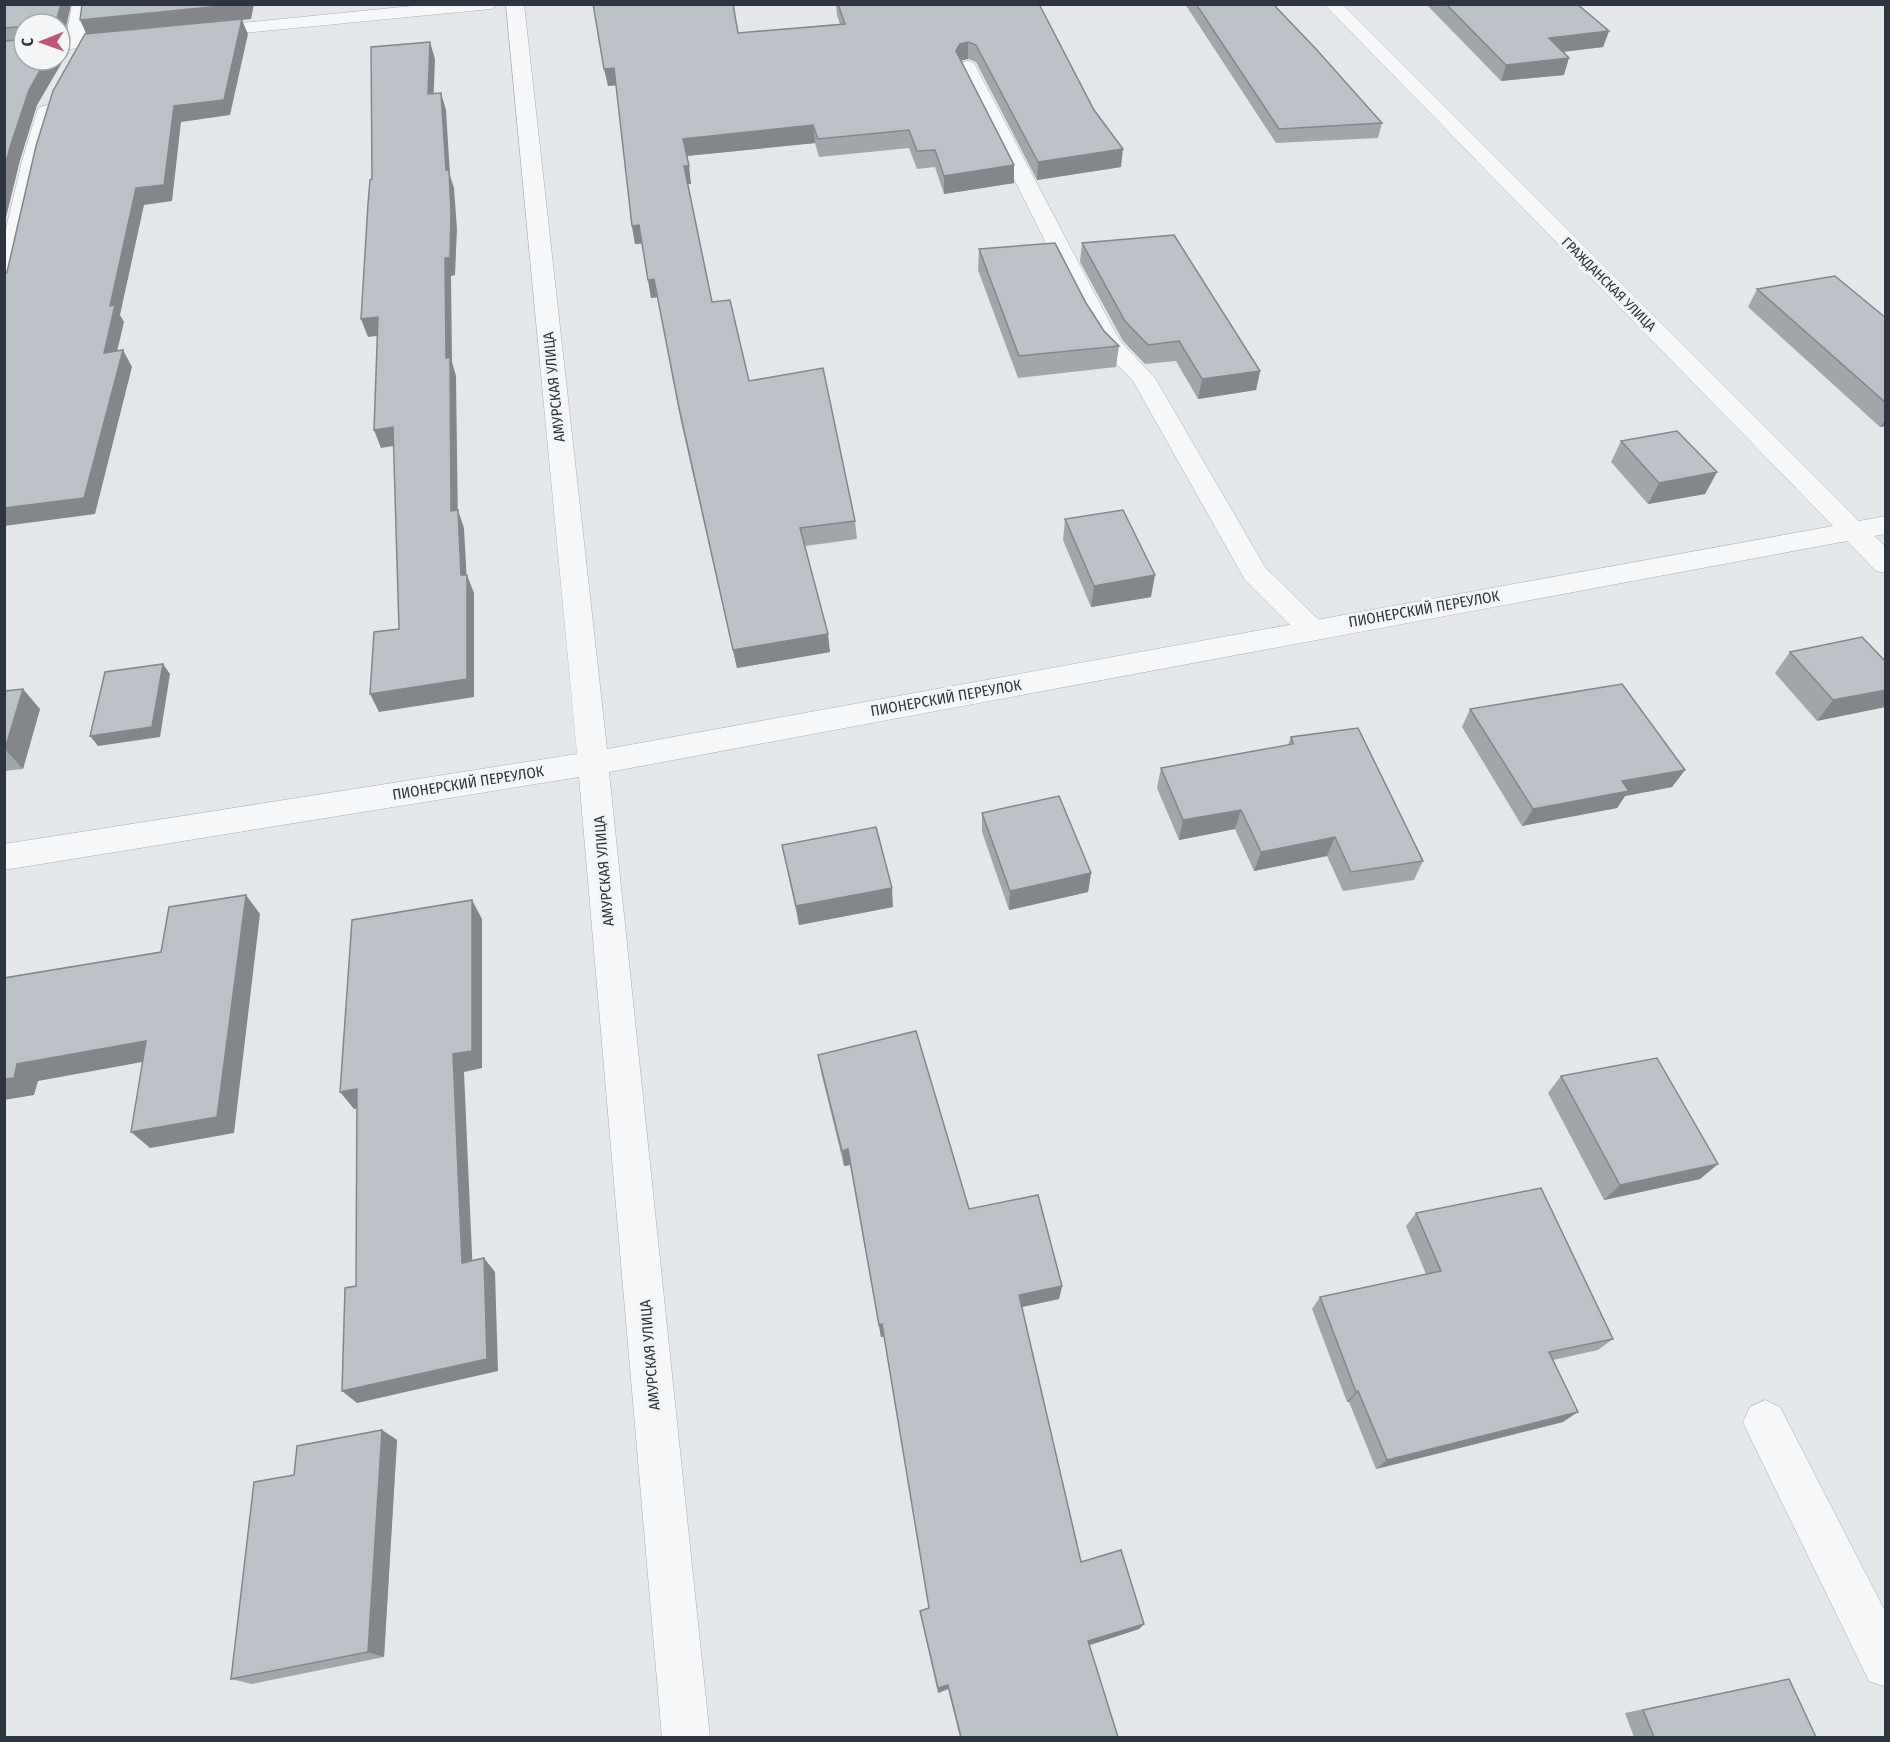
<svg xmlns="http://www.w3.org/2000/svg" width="1890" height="1742" font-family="'Fira Sans Condensed',sans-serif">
<rect width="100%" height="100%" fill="#e3e7ea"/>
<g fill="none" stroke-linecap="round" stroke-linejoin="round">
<g stroke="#a9aeb4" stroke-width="1">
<path id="lane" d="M72,4H90L83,44L80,48H68L65,44Z
M967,61L974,63L976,67L1110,323L1121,342L1155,378L1265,567L1322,623L1326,630L1322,637L1312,640L1302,637L1245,580L1133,381L1104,351L1086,323L958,67L960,63Z
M47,105L54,107L57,111L42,161L15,288L12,293L4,295V237L22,161L37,111L40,107Z
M1765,1400L1780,1407L1886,1613V1687L1869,1681L1750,1437L1743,1422L1750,1407Z"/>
</g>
<g stroke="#a9aeb4" stroke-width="1">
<path id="street" d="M432,4H499L491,9L202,37L196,36L193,32L196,28L202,27Z
M506,4H524L607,749L1833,526L1324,4H1342L1859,521L1886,516V534L1874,536L1886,547V573L1876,571L1847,541L609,772L710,1738H662L579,777L4,870V844L577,754Z
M124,34L130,35L133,39L130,43L60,50V40Z"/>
</g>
<use href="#lane" fill="#f6f7f8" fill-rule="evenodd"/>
<use href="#street" fill="#f6f7f8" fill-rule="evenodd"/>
</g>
<path fill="#a1a6aa" d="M4,4L64,37L61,38L68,52L37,105L20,160L4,225Z
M836,4H1039L1121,167L1037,180L976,62L968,59L961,60L1014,183L944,194L935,167L917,169L909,148L819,157L815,143L687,156L691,184H688L712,302L749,381L855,521L857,539L805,546L830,652L737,668L681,422L658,297L651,298L642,244H635L632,226L616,85L608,86L738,33L840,24L837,15Z
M1185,4H1273L1382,123L1378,138L1276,143Z
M1426,4H1577L1609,31L1603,47L1563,52L1564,75L1501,81Z
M1082,243L1260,371L1256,390L1198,399L1176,361L1145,364L1123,341L1080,262Z
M979,249L1086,303L1104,331L1119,346L1116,367L1018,378L978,270Z
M1757,289L1886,318V426L1880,427L1748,307Z
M1621,441L1717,472L1705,494L1648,504L1611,462Z
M1065,519L1151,597L1091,607L1063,540Z
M1790,652L1886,662L1817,721L1775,673Z
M4,691L40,709L23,769L4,771Z
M1470,709L1685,770L1672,787L1625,796L1617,808L1522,826L1462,727Z
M1291,737L1423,861L1414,880L1343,891L1327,856L1254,871L1235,829L1179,840L1157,788L1161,768L1288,745Z
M982,813L1091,873L1088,892L1009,910L982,832Z
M782,845L893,907L799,925L786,864Z
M818,1055L969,1209L1062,1286L1059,1299L1022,1307L1081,1562L1144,1624L1139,1629L1089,1645L1118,1737H960L948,1689L938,1693L921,1617L920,1611L929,1608L884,1337H881L850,1165L844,1166L821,1072Z
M1561,1076L1718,1164L1700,1179L1604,1200L1548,1093Z
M1416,1213L1613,1339L1598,1350L1553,1360L1563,1422L1376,1469L1349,1402H1347L1312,1309L1320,1297L1426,1274L1406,1226Z
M382,1430L397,1440L384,1657L252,1684L231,1679L294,1475Z
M1789,1679L1816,1737H1634L1625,1713Z"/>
<path fill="#83878b" d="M61,4H71L64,37L61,38L68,52L37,105L20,160L4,225V170L11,144L29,90L46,60H60V24H52Z
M241,4H254L251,19L242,20L248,34L230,115L181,122L172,201L144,205L120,315L124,322L113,369L104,353L110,306L136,188L174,106L87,35L80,20Z
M1609,31L1603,47L1543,54L1549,38Z
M430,42L435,59L433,111L428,94Z
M968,42V59L959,61L956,51L960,44Z
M1569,58L1564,75L1501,81L1506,65Z
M614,68L618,85L608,86L604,69Z
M441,93L446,110L450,175L454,188L457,229L455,275L451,276L452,362L456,376L458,529L451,511L446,358L445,258L446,170Z
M813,125L815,143L686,156L683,139Z
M1123,149L1121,167L1037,180L1038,162Z
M1014,165V183L944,194V176Z
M684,166H689L691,184H687Z
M639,225L642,243L635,244L632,226Z
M654,279L658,297L651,298L648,280Z
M378,317L385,335L368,337L361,319Z
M123,350L132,367L95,514L4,526V508Z
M1260,371L1256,390L1198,399L1202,379Z
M1886,419V426L1880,427Z
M393,427L400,445L381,448L374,430Z
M1717,472L1705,494L1648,504L1659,483Z
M458,510L464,528L467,584V575L474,593V697L379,712L370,694L461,575Z
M1155,575L1151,597L1091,607L1094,586Z
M828,634L830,652L737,668L733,650Z
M163,664L170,674L160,737L98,746L90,736Z
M23,689L40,709L23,769L5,749Z
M1886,690V707L1817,721L1833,700Z
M1685,770L1672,787L1625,796L1617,808L1522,826L1533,809L1622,781Z
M1241,810L1235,829L1179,840L1183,820Z
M1335,837L1327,856L1254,871L1261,852Z
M1091,873L1088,892L1009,910L1010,891Z
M892,888L893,907L799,925L796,906Z
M246,895L260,914L234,1133L150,1148L131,1132Z
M472,900L482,919V1068L464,1072L473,1277L462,1263L453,1054Z
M146,1041L164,1058L38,1081L34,1095L4,1100V1079L17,1064Z
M357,1089L370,1106L354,1109L340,1092Z
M848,1149L850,1165L844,1166L842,1151Z
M1718,1164L1700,1179L1604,1200L1620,1185Z
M484,1258L495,1272L498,1371L357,1403L342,1391Z
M1062,1286L1059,1299L1017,1308L1019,1295Z
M882,1324L884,1337H881L879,1325Z
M1358,1391L1349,1402H1347L1356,1392Z
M1578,1412L1563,1422L1376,1469L1387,1460Z
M382,1430L397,1440L384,1657L368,1652Z
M1144,1624L1139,1629L1084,1647L1088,1641Z
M948,1685V1689L938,1693V1688Z"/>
<path fill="#bbc1c6" stroke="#83878b" stroke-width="1.5" d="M4,4H61L56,22L52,24H24V60H46L29,90L11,144L4,170V41L18,40V27L4,28Z
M82,4H241L80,20Z
M593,4H733L738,33L845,24L838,4H1039L1094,110L1123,149L1038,162L976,45L968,42L960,44L956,51L1014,165L944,176L935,150L917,151L909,130L818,139L813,125L683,139L689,166H684L712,302L730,300L749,381L823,368L855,521L800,528L828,634L733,650L678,403L654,279L648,280L639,225L632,226L614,68L604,69Z
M1196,4H1273L1316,49L1382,123L1279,129Z
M1446,4H1577L1609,31L1549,38L1569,58L1506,65Z
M242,19L224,100L174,106L164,185L136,188L110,306L115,305L104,353L123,350L84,498L4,508V276L7,272L36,146L53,91L85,34Z
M430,42L428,94L441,93L446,170H449L451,212L450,258H445L446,358L450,357L451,511L458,510L461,575H467V679L370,694L374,632L399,629L393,427L374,430L378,317L361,319L368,204L370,180L372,179L371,47Z
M1174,235L1260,371L1202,379L1179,341L1148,345L1125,321L1082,243Z
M1055,243L1086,303L1104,331L1119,346L1019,356L979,249Z
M1835,276L1886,318V403L1757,289Z
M1677,431L1717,472L1659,483L1621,441Z
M1123,510L1155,575L1094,586L1065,519Z
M1862,637L1886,662V690L1833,700L1790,652Z
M163,664L152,727L90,736L105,672Z
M1622,684L1685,770L1622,781L1629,791L1533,809L1470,709Z
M23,689L5,749H4V691Z
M1358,728L1423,861L1351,872L1335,837L1261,852L1241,810L1183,820L1161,768L1293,744L1291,737Z
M1059,796L1091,873L1010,891L982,813Z
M876,827L892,888L796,906L782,845Z
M246,895L217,1117L131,1132L146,1041L17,1064L14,1078L4,1079V978L161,952L169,907Z
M472,900V1051L453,1054L462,1263L484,1258L487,1359L342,1391L345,1288L356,1286L357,1089L340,1092L352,920Z
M916,1031L969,1209L1038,1195L1062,1286L1019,1295L1081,1562L1121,1550L1144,1624L1088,1641L1118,1737H961L948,1685L938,1688L920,1611L929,1608L882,1324L879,1325L848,1149L842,1151L818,1055Z
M1657,1058L1718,1164L1620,1185L1561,1076Z
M1541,1188L1613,1339L1549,1352L1578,1412L1387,1460L1358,1391L1356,1392L1320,1297L1441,1271L1416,1213Z
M382,1430L368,1652L231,1679L254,1482L294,1475L297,1446Z
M1789,1679L1816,1737H1654L1643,1710Z"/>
<g text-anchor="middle" stroke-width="6" stroke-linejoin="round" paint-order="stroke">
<g font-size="14" fill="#2d3640" stroke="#f3f5f7">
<text transform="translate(1609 284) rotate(45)" y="5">ГРАЖДАНСКАЯ УЛИЦА</text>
</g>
<g font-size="15" fill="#2d3640" stroke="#f3f5f7">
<text transform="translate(554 387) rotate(-96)" y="5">АМУРСКАЯ УЛИЦА</text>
<text transform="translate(1424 609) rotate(-10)" y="5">ПИОНЕРСКИЙ ПЕРЕУЛОК</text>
<text transform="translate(946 698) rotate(-10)" y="5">ПИОНЕРСКИЙ ПЕРЕУЛОК</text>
<text transform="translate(468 783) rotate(-9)" y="5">ПИОНЕРСКИЙ ПЕРЕУЛОК</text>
<text transform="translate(604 871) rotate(-95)" y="5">АМУРСКАЯ УЛИЦА</text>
<text transform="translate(650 1355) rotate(-95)" y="5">АМУРСКАЯ УЛИЦА</text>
</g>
</g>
<rect width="1890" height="1742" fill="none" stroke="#2d3640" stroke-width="12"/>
<g transform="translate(42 42) rotate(269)"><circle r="28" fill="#f3f5f7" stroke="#a4a9ae" stroke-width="1.5"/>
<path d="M0-4.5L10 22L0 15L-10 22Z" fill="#c05775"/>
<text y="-9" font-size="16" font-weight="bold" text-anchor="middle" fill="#2d3640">С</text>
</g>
</svg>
